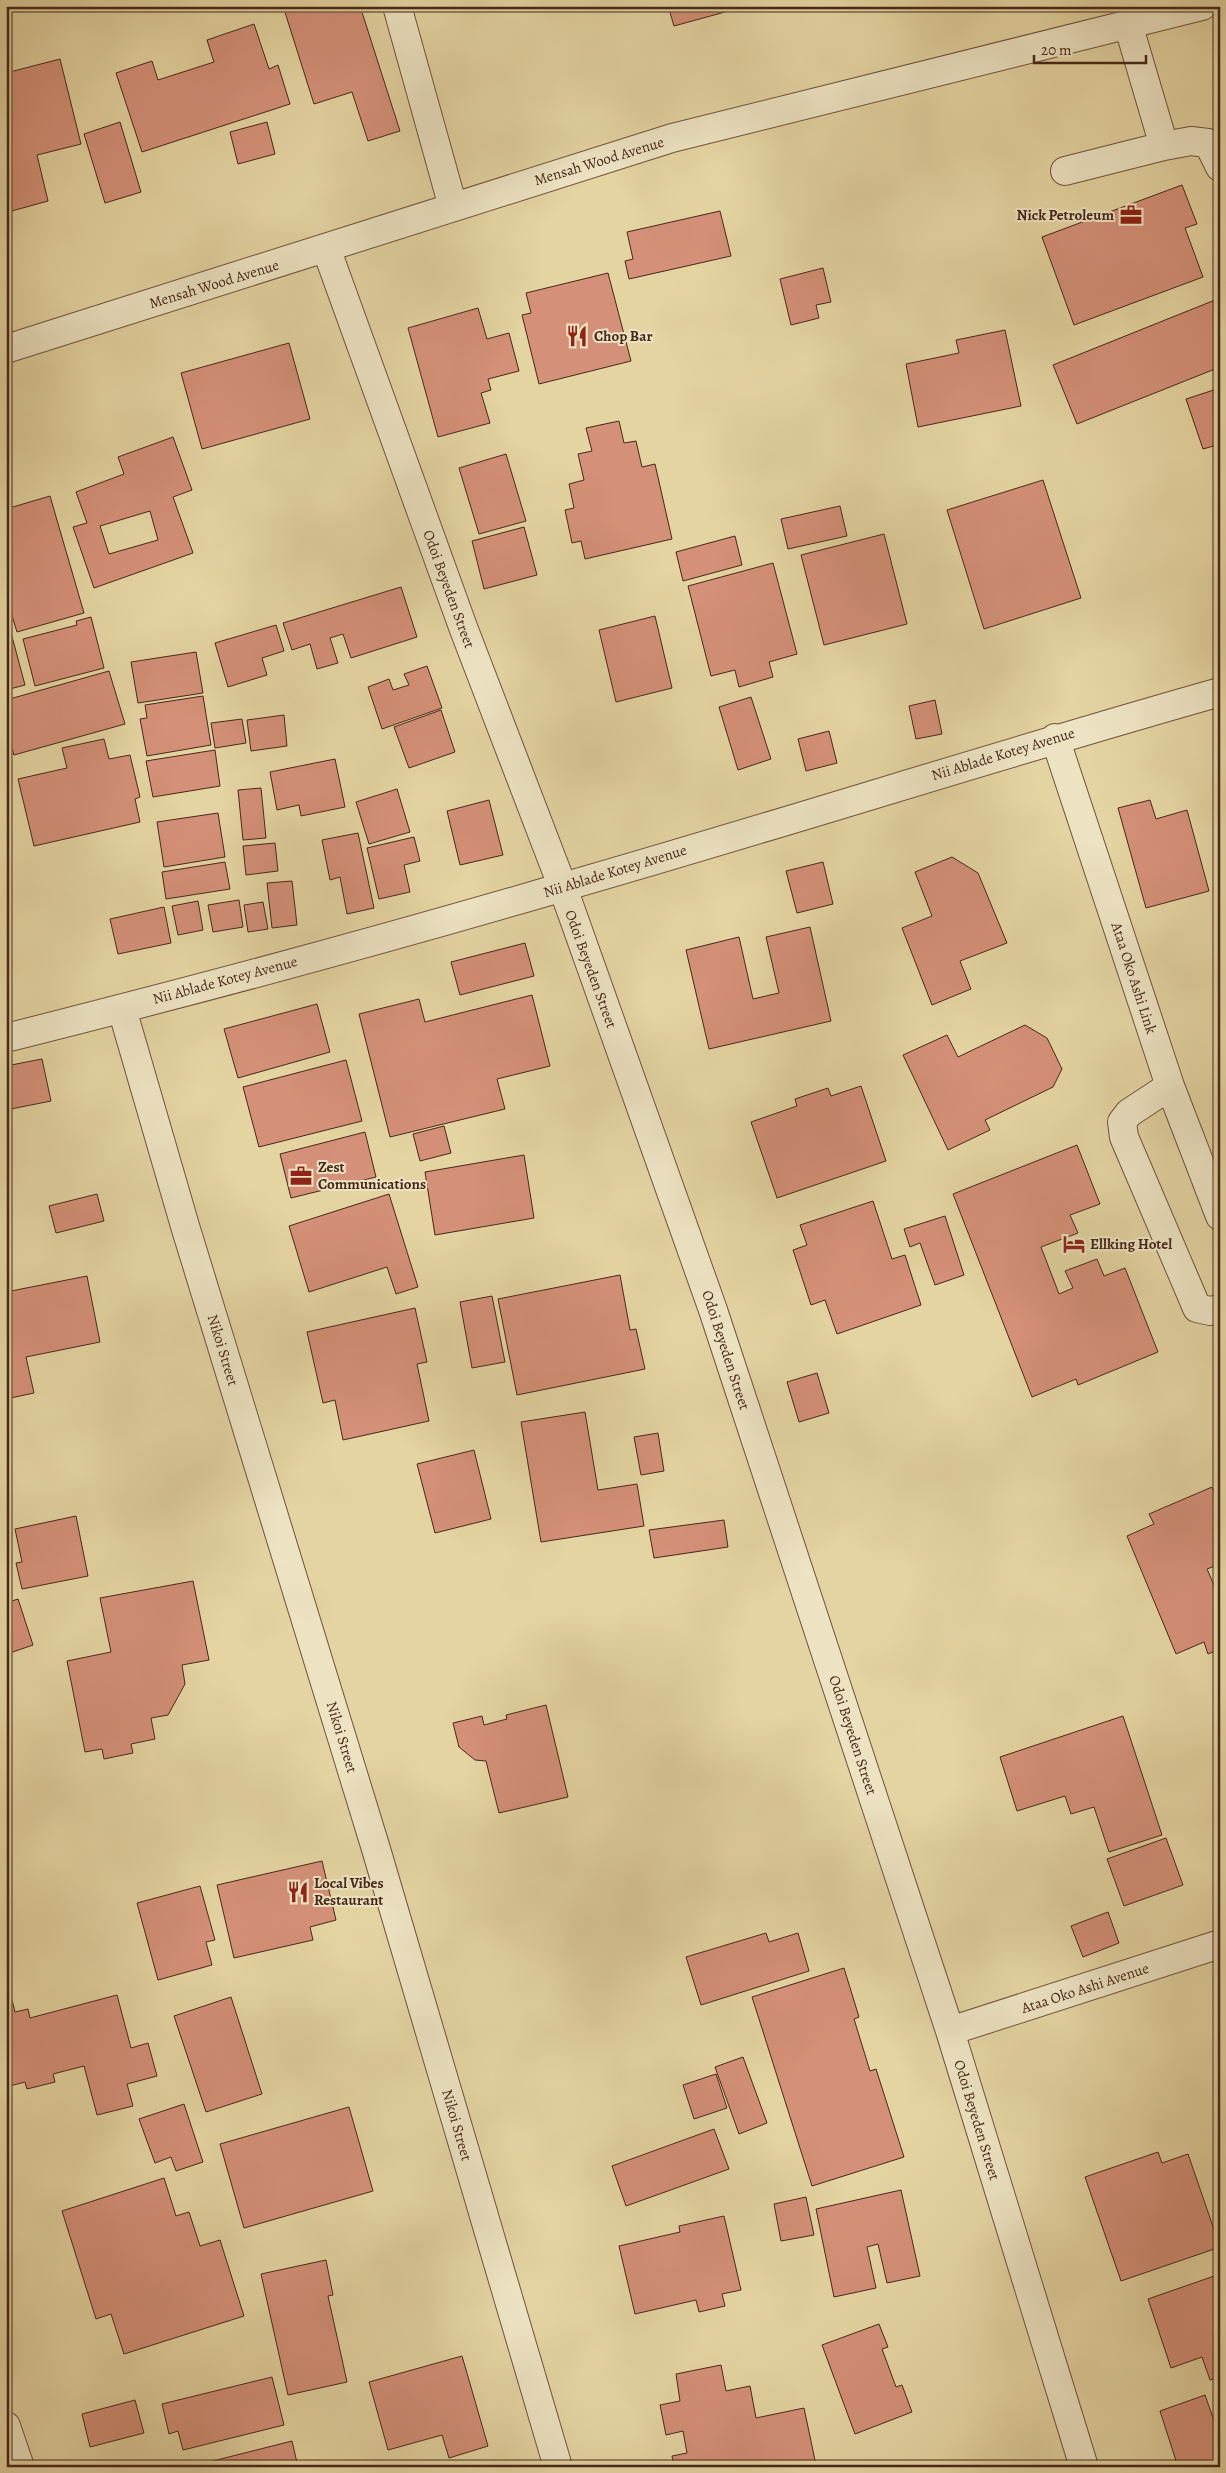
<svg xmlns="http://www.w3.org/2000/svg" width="1226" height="2473" font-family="Alegreya,serif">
<rect width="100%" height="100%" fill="#e4d4a2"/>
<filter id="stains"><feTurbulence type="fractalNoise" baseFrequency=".004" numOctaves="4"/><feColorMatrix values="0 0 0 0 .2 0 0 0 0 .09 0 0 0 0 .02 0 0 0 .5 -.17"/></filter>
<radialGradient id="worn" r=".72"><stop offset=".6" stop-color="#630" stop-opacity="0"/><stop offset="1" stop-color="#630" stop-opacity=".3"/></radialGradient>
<path fill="#d49078" stroke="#462819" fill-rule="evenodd" d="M283,6H360L400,131L368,141L352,92L314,104Z
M668,6H747L674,26Z
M254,24L269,69L278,65L290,104L142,152L116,73L152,61L158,80L214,62L207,40Z
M60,59L81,144L37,155L48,201L8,212L6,73Z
M120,122L141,192L105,203L84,134Z
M267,122L275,154L238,164L230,132Z
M1182,185L1197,224L1185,228L1203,277L1074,325L1042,237Z
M720,211L731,256L629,279L625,261L633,259L627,232Z
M823,268L831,302L816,305L819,318L791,325L780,279Z
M608,273L631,361L539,384L522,315L531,313L526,293Z
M1220,298V367L1077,424L1053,365Z
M478,308L487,339L509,333L519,371L488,379L491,390L481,393L490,423L438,437L408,328Z
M1005,330L1021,406L918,427L906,364L959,353L956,340Z
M289,343L310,419L202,449L181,373Z
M1220,388V444L1203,449L1186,399Z
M619,421L624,443L636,441L642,467L655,464L672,539L585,559L581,541L572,543L565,510L574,508L569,484L584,480L578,454L592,451L586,428Z
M173,437L192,490L173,497L193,553L94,588L73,527L87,523L76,492L124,474L118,457ZM150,511L158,540L109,554L100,526Z
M506,454L526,521L479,534L459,468Z
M1043,480L1081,598L984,629L947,510Z
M50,496L84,613L17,632L6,596V509Z
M840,506L847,536L788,549L781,519Z
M524,527L537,575L484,589L472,541Z
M884,534L907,624L824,645L801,555Z
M735,536L742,565L683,581L676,552Z
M773,563L797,654L769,662L773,677L739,687L735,670L711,676L688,586Z
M401,587L417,637L351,658L343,634L330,638L338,663L317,669L310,644L292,650L283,623Z
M6,614L25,685L6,690Z
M655,616L672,688L616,702L599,630Z
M91,617L104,668L35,686L23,639L77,625L76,621Z
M276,625L284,651L262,658L267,675L228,687L215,643Z
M196,652L203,693L138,703L131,662Z
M427,666L442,708L382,729L368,687L389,679L393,690L409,685L404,674Z
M109,671L125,724L14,755L6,730V700Z
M203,696L211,745L147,756L140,719L147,718L145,705Z
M751,697L771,759L738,770L719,707Z
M935,700L942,734L916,739L909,706Z
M441,710L455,752L409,768L394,727Z
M284,715L287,746L251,751L247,720Z
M242,719L246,743L215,748L211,723Z
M829,731L837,763L806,771L798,739Z
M104,739L109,759L130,755L140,797L135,799L140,822L34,846L18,779L67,768L62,748Z
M215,750L220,786L153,797L146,761Z
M335,759L345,807L301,816L299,805L277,810L270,772Z
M261,788L266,838L243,840L238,790Z
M397,789L410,832L369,844L356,802Z
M489,800L503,855L460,865L447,811Z
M1150,800L1156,819L1187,810L1209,891L1146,908L1118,808Z
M218,813L225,857L164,867L157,822Z
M358,833L374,908L347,914L340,877L330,880L322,840Z
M414,837L420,861L404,865L410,892L379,899L367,848Z
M275,843L278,871L246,875L243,846Z
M952,857L978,873L1007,943L960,961L971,989L932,1005L902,928L932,916L915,872Z
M225,862L230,889L166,899L162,872Z
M823,862L833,904L797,913L786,871Z
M292,881L297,925L272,928L267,883Z
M239,900L243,927L213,932L208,905Z
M198,901L203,930L178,935L172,906Z
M263,902L268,929L248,932L244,905Z
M164,907L171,943L118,954L110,919Z
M810,927L831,1021L709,1049L686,950L739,937L753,999L779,993L766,937Z
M525,943L534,976L460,995L451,962Z
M532,995L550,1066L497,1079L505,1109L390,1137L359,1014L419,999L425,1022Z
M317,1004L330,1052L238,1078L224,1029Z
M1025,1025L1047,1038L1062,1069L1053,1087L985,1120L990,1130L948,1150L903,1055L947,1035L958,1057Z
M42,1059L51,1101L6,1110V1066Z
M346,1060L362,1121L259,1147L243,1087Z
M861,1086L886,1161L777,1198L751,1122L797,1106L795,1099L828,1088L831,1096Z
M444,1126L451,1153L420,1161L413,1134Z
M365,1132L376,1177L291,1198L280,1154Z
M1077,1145L1100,1204L1070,1215L1078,1233L1041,1247L1059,1294L1073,1288L1065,1271L1097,1259L1104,1276L1125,1268L1158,1352L1078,1385L1076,1379L1032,1397L953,1194Z
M524,1155L534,1218L435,1235L425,1172Z
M97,1194L104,1221L56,1233L49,1206Z
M389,1194L418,1287L396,1294L387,1267L309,1292L289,1226Z
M873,1201L892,1259L905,1255L921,1305L837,1334L825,1300L811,1305L793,1250L807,1245L800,1225Z
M945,1216L964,1275L935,1285L920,1243L910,1247L904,1229Z
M620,1275L630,1330L636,1329L645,1369L517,1395L498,1299Z
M87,1276L100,1342L26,1357L34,1393L6,1399V1292Z
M492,1296L505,1362L472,1368L460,1302Z
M415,1308L427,1362L417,1364L429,1421L343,1440L335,1400L323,1403L307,1332Z
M817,1373L829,1413L799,1422L787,1382Z
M585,1412L598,1490L637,1484L644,1526L541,1542L521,1422Z
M658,1433L664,1471L641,1475L634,1437Z
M474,1450L491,1519L435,1533L417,1464Z
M1212,1487L1220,1507V1539L1218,1540L1220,1564L1207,1569L1217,1592L1220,1591V1649L1208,1654L1204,1642L1176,1654L1127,1536L1154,1524L1149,1514Z
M76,1516L88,1576L22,1589L16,1563L22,1562L15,1529Z
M724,1520L728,1547L654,1558L649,1530Z
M193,1581L209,1660L182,1665L185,1684L168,1715L151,1718L155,1739L131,1744L133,1753L104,1759L102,1749L85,1752L67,1661L111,1652L100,1598Z
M18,1599L33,1645L7,1654L6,1603Z
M546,1705L568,1797L499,1813L486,1761L475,1760L459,1747L453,1723L482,1716L484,1725L507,1719L506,1715Z
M1123,1716L1162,1835L1109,1852L1094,1807L1071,1814L1065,1796L1017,1811L1000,1757Z
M1166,1838L1183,1885L1124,1906L1107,1859Z
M322,1861L336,1920L310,1927L313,1940L234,1958L217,1885Z
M200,1886L215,1940L206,1942L212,1965L158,1980L137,1903Z
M1108,1912L1119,1943L1083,1957L1071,1926Z
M766,1933L769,1942L798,1933L809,1971L701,2005L686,1957Z
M844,1968L859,2017L854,2019L870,2071L876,2069L904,2157L812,2186L752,1997Z
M117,1995L131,2048L148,2043L157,2076L127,2084L133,2106L97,2115L84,2066L53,2074L55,2082L27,2089L25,2082L6,2087V2002L12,2000L15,2012L28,2009L30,2018Z
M231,1997L262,2094L206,2112L174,2016Z
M743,2057L767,2123L739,2134L715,2067Z
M716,2074L727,2108L694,2119L683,2085Z
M184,2104L203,2162L176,2171L171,2157L155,2163L139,2119Z
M349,2107L373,2191L244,2228L220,2144Z
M714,2129L729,2169L626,2206L612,2166Z
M1158,2152L1162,2163L1188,2154L1220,2247L1121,2281L1085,2177Z
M164,2178L176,2216L189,2212L200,2246L220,2240L244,2316L124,2354L111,2314L96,2319L62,2211Z
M901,2190L920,2276L887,2283L878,2244L867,2247L876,2288L834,2297L816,2209Z
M806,2197L814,2235L781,2241L774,2204Z
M724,2216L741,2290L722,2294L725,2306L699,2312L696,2300L635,2314L619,2246L680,2232L679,2226Z
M326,2260L333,2295L328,2296L347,2382L288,2395L261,2274Z
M1220,2274V2377L1210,2380L1202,2357L1171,2368L1148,2299Z
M879,2324L888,2347L882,2349L896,2387L902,2385L912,2412L855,2434L822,2345Z
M462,2356L488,2446L449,2458L442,2435L388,2450L369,2382Z
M721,2365L726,2391L750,2386L756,2418L804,2408L816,2465L674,2467L672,2456L687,2453L683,2431L666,2435L660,2405L680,2401L676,2374Z
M272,2377L284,2425L183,2450L178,2431L169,2434L162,2404Z
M1205,2395L1220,2438V2467H1178L1160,2411Z
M135,2400L144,2433L90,2447L82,2414Z
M292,2441L298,2467H189Z"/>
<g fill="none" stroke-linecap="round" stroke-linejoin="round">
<g stroke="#6e533b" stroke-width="30">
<path id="minor" d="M397,6L453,207
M1128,24L1164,146L1191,141L1208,143L1220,167
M1065,171L1164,146
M326,248L463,627L563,888L713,1310L950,2031L1084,2467
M6,349L672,138L1202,6
M1055,738L1170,1086L1220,1216
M122,1009L185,1226L376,1849L558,2467
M6,1038C193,991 379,941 563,887C783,824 1000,754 1220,692
M1170,1086L1129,1113L1122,1122L1124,1137L1197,1308L1210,1311L1220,1309
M950,2031L1220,1944
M6,2426L20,2467"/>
</g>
<use href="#minor" stroke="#ede3c3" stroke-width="28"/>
</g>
<defs>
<g id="office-bare" transform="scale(1.725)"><path d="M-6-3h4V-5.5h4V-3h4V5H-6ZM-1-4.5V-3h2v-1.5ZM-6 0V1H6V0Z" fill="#8f2418" stroke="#ede3c3" stroke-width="2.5" paint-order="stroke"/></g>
<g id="restaurant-bare" transform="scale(1.725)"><path d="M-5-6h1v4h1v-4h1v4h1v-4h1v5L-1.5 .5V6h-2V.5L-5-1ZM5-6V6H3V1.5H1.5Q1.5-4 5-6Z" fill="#8f2418" stroke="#ede3c3" stroke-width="2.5" paint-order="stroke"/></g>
<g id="hotel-bare" transform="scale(1.725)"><path d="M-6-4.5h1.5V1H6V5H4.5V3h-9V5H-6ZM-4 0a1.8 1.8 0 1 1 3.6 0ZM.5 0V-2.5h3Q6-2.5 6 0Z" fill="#8f2418" stroke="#ede3c3" stroke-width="2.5" paint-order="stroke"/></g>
</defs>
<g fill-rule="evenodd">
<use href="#office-bare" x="1131" y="215"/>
<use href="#restaurant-bare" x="577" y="336"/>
<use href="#office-bare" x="301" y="1176"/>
<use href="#hotel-bare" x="1074" y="1244"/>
<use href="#restaurant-bare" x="298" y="1892"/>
</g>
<g text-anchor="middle" stroke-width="4" stroke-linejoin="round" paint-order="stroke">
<g font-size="15" fill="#462819" stroke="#ede3c3">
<text transform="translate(599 161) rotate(-17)" y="5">Mensah Wood Avenue</text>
<text transform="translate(214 284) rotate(-17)" y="5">Mensah Wood Avenue</text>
<text transform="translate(449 589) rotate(70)" y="5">Odoi Beyeden Street</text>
<text transform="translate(1003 754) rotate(-17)" y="5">Nii Ablade Kotey Avenue</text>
<text transform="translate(615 871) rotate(-17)" y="5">Nii Ablade Kotey Avenue</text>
<text transform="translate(591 969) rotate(70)" y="5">Odoi Beyeden Street</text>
<text transform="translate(1134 978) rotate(72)" y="5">Ataa Oko Ashi Link</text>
<text transform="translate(225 980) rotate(-15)" y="5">Nii Ablade Kotey Avenue</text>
<text transform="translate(223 1350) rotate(73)" y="5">Nikoi Street</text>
<text transform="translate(726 1350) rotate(72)" y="5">Odoi Beyeden Street</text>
<text transform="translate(853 1735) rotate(72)" y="5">Odoi Beyeden Street</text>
<text transform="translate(342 1737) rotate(73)" y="5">Nikoi Street</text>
<text transform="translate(1085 1988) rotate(-18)" y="5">Ataa Oko Ashi Avenue</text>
<text transform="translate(977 2120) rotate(73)" y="5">Odoi Beyeden Street</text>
<text transform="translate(457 2125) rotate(74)" y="5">Nikoi Street</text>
</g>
<g font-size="15" font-weight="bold" fill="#462819" stroke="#ede3c3" text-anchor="start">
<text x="1114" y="220" text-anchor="end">Nick Petroleum</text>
<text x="594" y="341">Chop Bar</text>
<text x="318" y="1172">Zest<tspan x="318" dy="17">Communications</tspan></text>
<text x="1090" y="1249">Ellking Hotel</text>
<text x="314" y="1888">Local Vibes<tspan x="314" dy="17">Restaurant</tspan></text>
</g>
</g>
<rect width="1226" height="2473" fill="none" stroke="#e4d4a2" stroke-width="25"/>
<rect x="8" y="8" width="1211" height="2458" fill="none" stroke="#462819" stroke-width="2.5"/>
<rect x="12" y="12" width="1201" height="2448" fill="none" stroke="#462819"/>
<path d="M1034 55v8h112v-8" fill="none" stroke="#462819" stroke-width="2.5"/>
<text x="1041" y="55" font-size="15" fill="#462819" stroke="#ede3c3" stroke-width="4" paint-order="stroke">20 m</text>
<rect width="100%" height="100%" filter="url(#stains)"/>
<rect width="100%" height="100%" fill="url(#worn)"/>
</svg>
